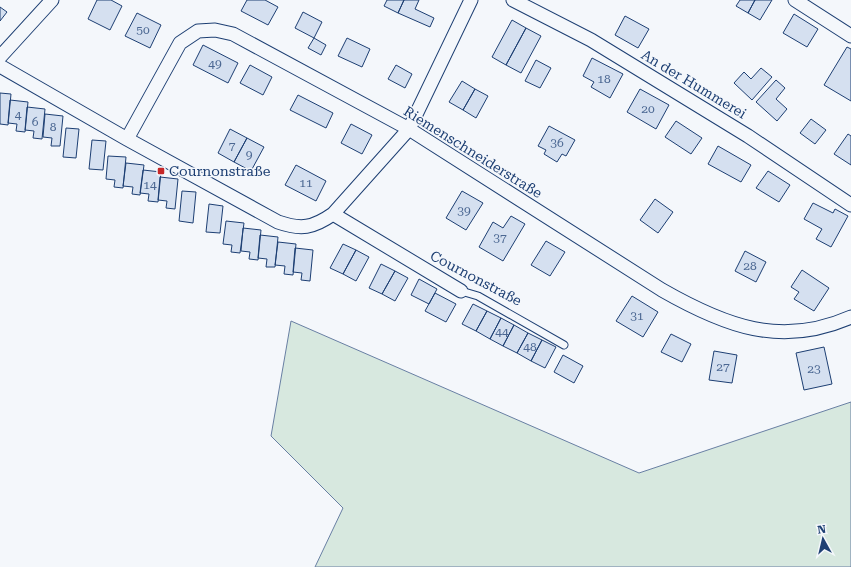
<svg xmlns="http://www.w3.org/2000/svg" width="851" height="567" font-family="'Roboto Serif',serif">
<rect width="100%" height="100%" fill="#f4f7fb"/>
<path fill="#d7e8df" stroke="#687fa3" d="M291,321L639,473L851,402V567H315L343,508L271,436Z"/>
<path fill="#d5e0f0" stroke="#1d3f73" d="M97,0H111L122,6L110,30L88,19Z
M247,0H265L278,7L268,25L241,11Z
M387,0H404L398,13L384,6Z
M404,0H419L415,9L434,18L430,27L398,13Z
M740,0H755L748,13L736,6Z
M755,0H772L760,20L748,13Z
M0,7L7,12L0,21Z
M303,12L322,22L314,38L295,28Z
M137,13L161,25L150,48L125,36Z
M794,14L818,29L807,47L783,33Z
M625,16L649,29L638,48L615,35Z
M512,20L526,28L506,65L492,57Z
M526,28L541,36L521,73L506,65Z
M314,38L326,45L321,55L308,48Z
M347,38L370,49L362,67L338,56Z
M203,45L238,63L228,83L193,65Z
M847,47L851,49V101L824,85Z
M592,58L623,74L610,98L591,87L594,82L583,76Z
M536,60L551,68L540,88L525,81Z
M250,65L272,77L263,95L240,83Z
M396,65L412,74L405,88L388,79Z
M761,68L772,77L752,100L734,83L744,72L751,79Z
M776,80L785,88L776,99L787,109L777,121L756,102Z
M462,81L475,89L463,110L449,102Z
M475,89L488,96L476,118L463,110Z
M640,89L669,105L656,129L627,112Z
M0,93L11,94L8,125L0,124Z
M298,95L333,113L326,128L290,110Z
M10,100L28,102L25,132L16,131L17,124L8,123Z
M27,107L45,109L42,139L33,138L34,131L25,130Z
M45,114L63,116L60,146H51L52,138L43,137Z
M811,119L826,130L815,144L800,133Z
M676,121L702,138L691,154L665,137Z
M351,124L372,135L362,154L341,143Z
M549,126L575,140L566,156L562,154L557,162L544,154L546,150L538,146Z
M66,128L79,129L76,158L63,157Z
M230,129L247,138L234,162L218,153Z
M848,134L851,136V165L834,154Z
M247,138L264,147L251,171L234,162Z
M92,140L106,141L103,170L89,169Z
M718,146L751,165L741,182L708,164Z
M108,156L126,157L123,188L114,187L115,180L106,179Z
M126,163L144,165L140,195L132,194L133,187L123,186Z
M296,165L326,181L316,201L285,185Z
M143,170L161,172L158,202L148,201L149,194L140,193Z
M768,171L790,185L779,202L756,188Z
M160,177L178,179L175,209L166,208L167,201L158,200Z
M182,191L196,192L193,223L179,221Z
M462,191L483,203L466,230L446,218Z
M655,199L673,212L658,233L640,220Z
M813,203L833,213L835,209L848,216L831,247L816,239L822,229L804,219Z
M209,204L223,206L220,233L206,232Z
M511,216L525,224L503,261L479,247L493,222L503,228Z
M226,221L244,223L240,253L231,252L232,245L223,244Z
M243,228L261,230L258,260L249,259L250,252L241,251Z
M260,235L278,237L275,267H266L267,259L258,258Z
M546,241L565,252L550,276L531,265Z
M278,242L296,244L293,275L284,274L285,266L275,265Z
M343,244L356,250L343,274L330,268Z
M295,248L313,250L310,281L301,280L302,273L293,272Z
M356,250L369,257L356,281L343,274Z
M745,251L766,262L756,282L735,271Z
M381,264L395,271L382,294L369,288Z
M802,270L829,288L814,311L794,299L799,292L791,287Z
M395,271L408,278L395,301L382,294Z
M419,279L437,289L429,304L411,295Z
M435,293L456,304L446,322L425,311Z
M632,296L658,312L643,337L616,321Z
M473,304L487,311L476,331L462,324Z
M487,311L501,318L490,339L476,331Z
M501,318L514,325L503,346L490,339Z
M514,325L528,333L517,353L503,346Z
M528,333L542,340L531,361L517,353Z
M671,334L691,344L682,362L661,352Z
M542,340L556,347L545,368L531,361Z
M824,347L832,384L804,390L796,353Z
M714,351L737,355L732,383L709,380Z
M563,355L583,366L574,383L554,372Z"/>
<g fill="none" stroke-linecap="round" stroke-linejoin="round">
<g stroke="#1d3f73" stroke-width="9">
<path id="service" d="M461,291L478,296L564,345"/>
</g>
<g stroke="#1d3f73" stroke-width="15">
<path id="minor" d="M513,0L591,40L748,136L851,205
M795,0L851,36
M0,57L52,0
M0,66L127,139L278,222C301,230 313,228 333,214L409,129L471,0
M127,139L180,43L198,31L215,30L233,34L409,129L662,290C725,326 781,348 851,317
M333,214L461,291"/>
</g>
<use href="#service" stroke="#f4f7fb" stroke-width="7"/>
<use href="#minor" stroke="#f4f7fb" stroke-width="13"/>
</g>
<rect fill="#c62828" stroke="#f4f7fb" stroke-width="1.5" x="157" y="167" width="8" height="8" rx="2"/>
<g text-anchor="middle" stroke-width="3" stroke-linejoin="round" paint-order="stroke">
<g font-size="12" fill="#4b6792">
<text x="143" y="34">50</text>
<text x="215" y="68">49</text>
<text x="604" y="83">18</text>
<text x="648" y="113">20</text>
<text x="18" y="119">4</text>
<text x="35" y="126">6</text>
<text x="53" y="131">8</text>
<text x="557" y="147">36</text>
<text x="232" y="150">7</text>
<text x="249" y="159">9</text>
<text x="306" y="187">11</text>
<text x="150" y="189">14</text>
<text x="464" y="215">39</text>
<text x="500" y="242">37</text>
<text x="750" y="270">28</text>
<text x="637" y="320">31</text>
<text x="502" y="336">44</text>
<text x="530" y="351">48</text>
<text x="723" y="371">27</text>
<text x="814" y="373">23</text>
</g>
<g font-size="14" fill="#1d3f73" stroke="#f4f7fb">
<text transform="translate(694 84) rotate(31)" y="5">An der Hummerei</text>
<text transform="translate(473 152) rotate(32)" y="5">Riemenschneiderstraße</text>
<text transform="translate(476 278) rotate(28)" y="5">Cournonstraße</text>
</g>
<g font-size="14" fill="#1d3f73" stroke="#f4f7fb" text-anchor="start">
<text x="169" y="176">Cournonstraße</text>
</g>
</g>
<g transform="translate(823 539) rotate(352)" stroke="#f4f7fb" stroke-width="3" paint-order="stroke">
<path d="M0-3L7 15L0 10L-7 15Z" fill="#1d3f73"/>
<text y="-6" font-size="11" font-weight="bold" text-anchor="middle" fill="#1d3f73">N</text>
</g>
</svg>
